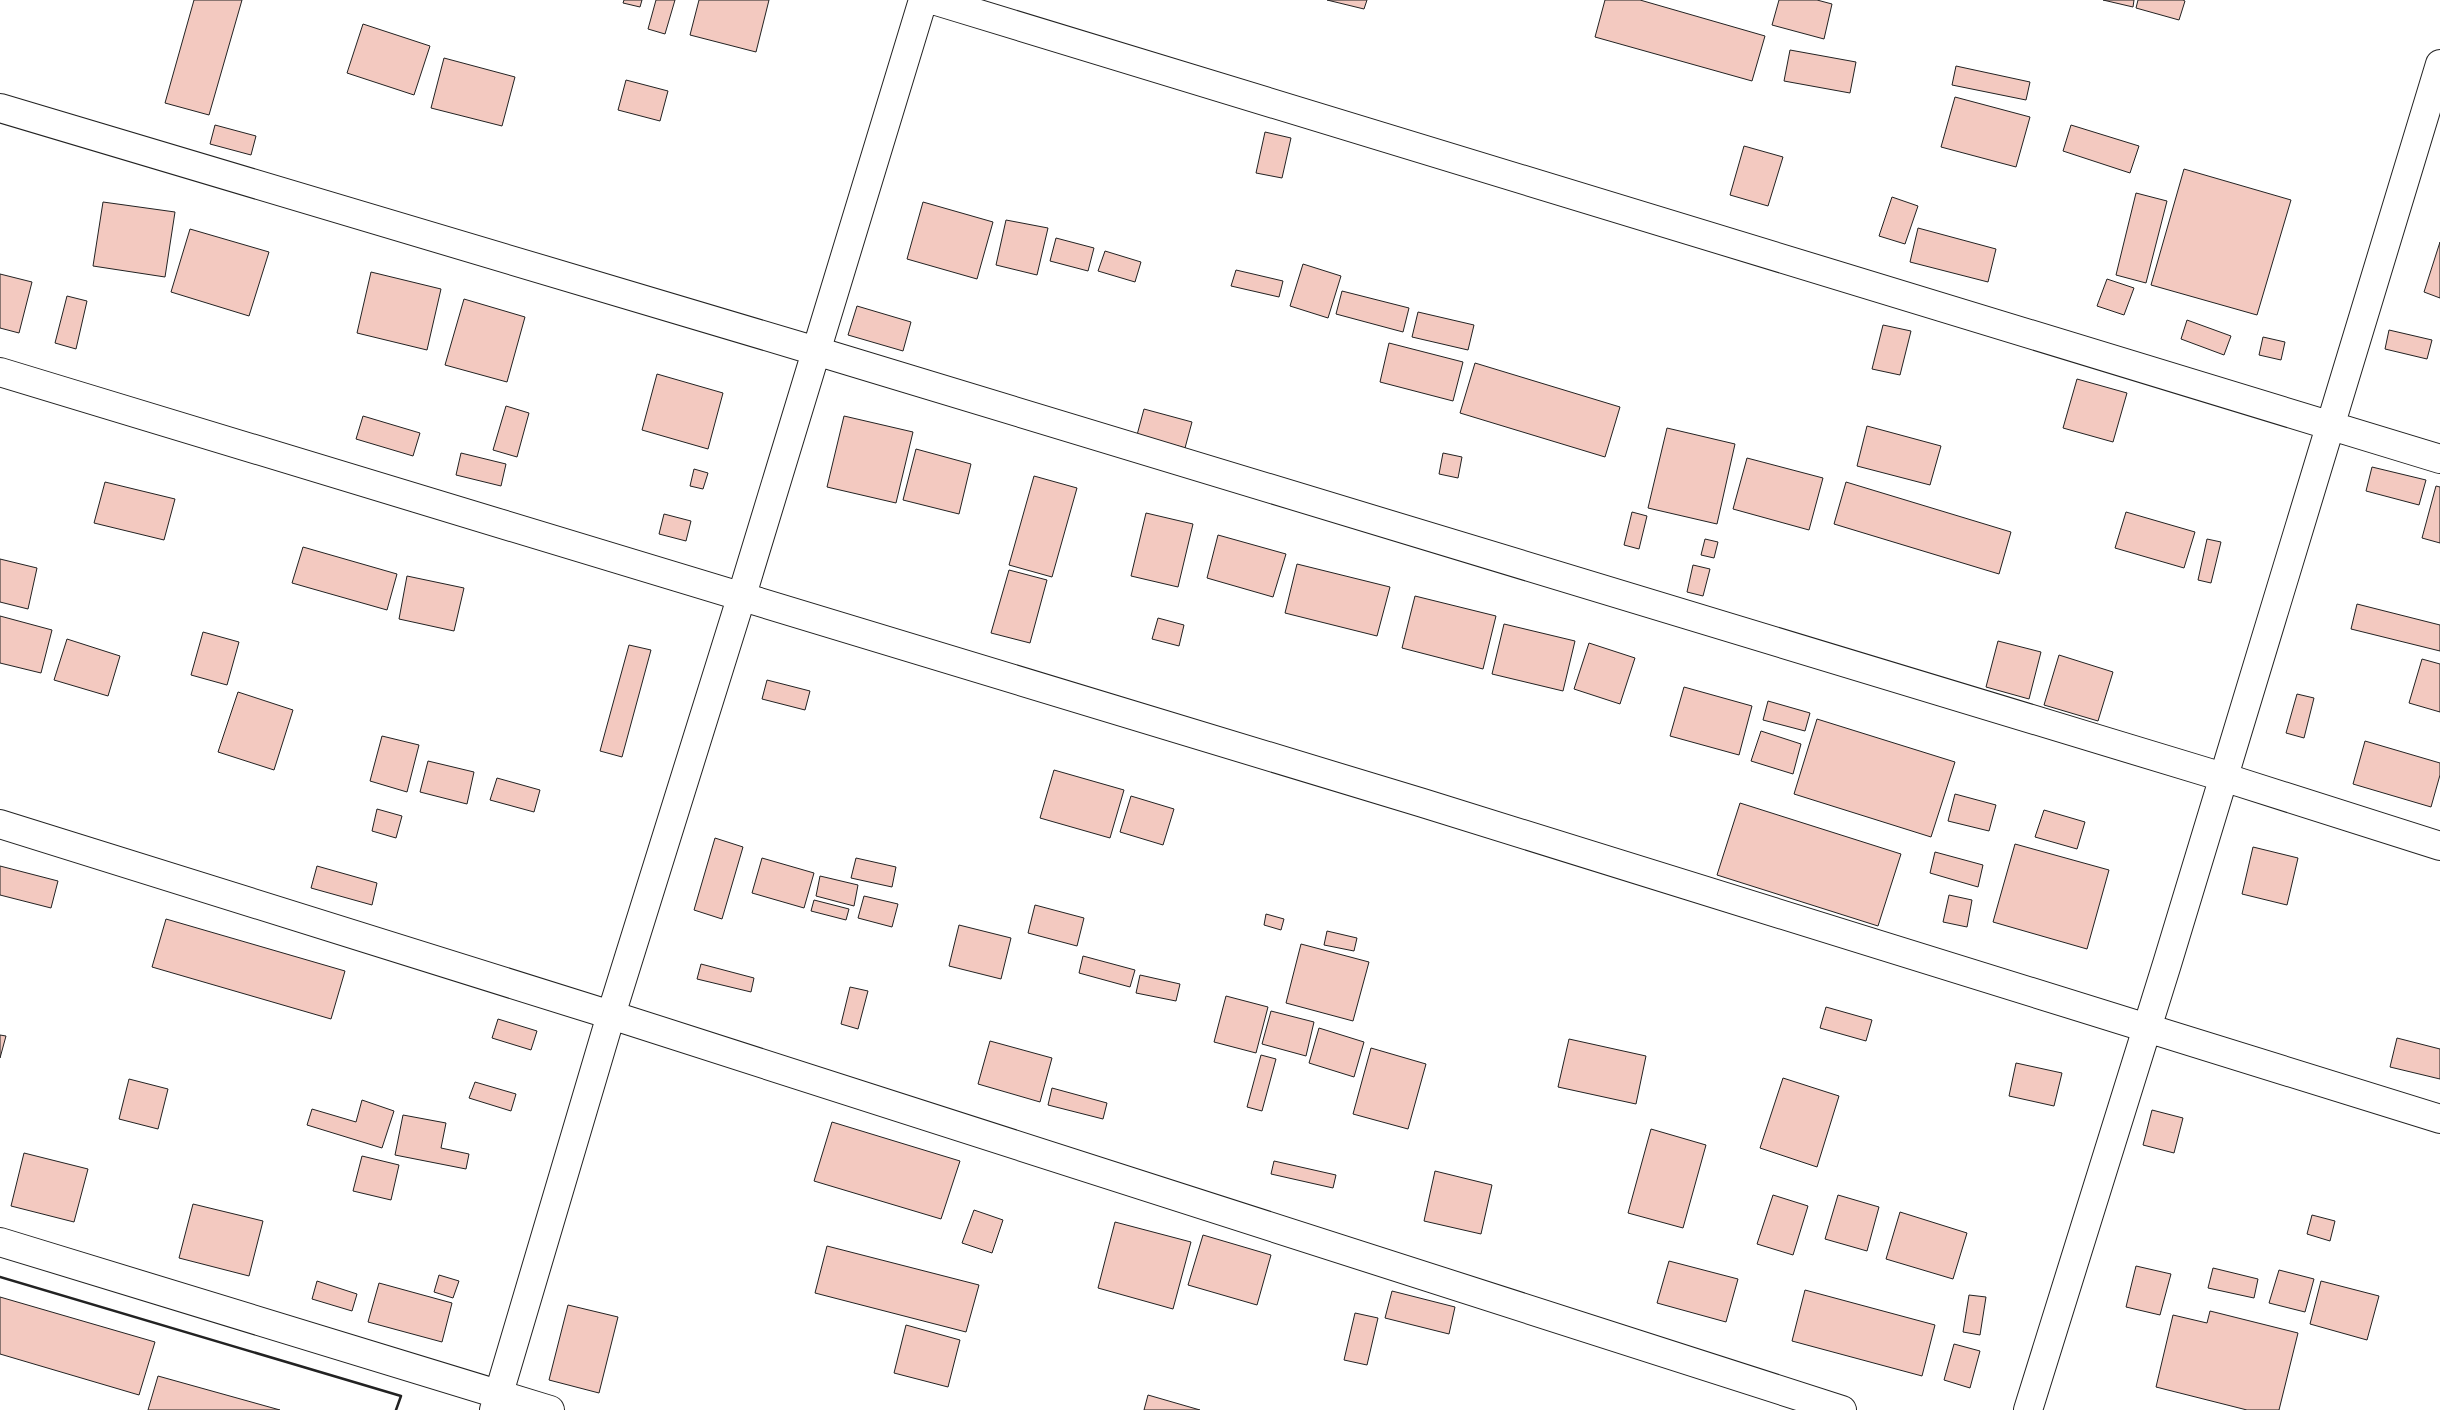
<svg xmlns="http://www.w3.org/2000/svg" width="2440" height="1410" font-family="'Fira Sans Condensed',sans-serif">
<rect width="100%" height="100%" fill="#fff"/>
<path fill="#f3c9c0" stroke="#222" d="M194,0H242L209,115L165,103Z
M624,0H642L640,7L623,3Z
M656,0H675L665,34L648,29Z
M699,0H769L756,52L690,35Z
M1327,0H1367L1364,9Z
M1605,0H1640L1765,36L1752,81L1595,37Z
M1779,0H1817L1832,4L1824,39L1772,25Z
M2103,0H2134L2133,7Z
M2138,0H2183L2185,1L2179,20L2136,8Z
M363,24L430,46L414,95L347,73Z
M1790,50L1856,62L1850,93L1784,81Z
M444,58L515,77L502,126L431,108Z
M1956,66L2030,82L2026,100L1952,85Z
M626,80L668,91L660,121L618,110Z
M1955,97L2030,117L2016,167L1941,147Z
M215,125L256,136L251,155L210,144Z
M2071,125L2139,146L2130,173L2063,151Z
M1265,132L1291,138L1282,178L1256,173Z
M1744,146L1783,157L1768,206L1730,195Z
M2184,169L2291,200L2257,315L2151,285Z
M2136,193L2167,201L2146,283L2116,275Z
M1892,197L1918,206L1905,244L1879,236Z
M103,202L175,212L165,277L93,266Z
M923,202L993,222L977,279L907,259Z
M1006,220L1048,228L1037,275L996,265Z
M1918,228L1996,249L1988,282L1910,262Z
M190,229L269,252L249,316L171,292Z
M1056,238L1094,248L1088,271L1050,261Z
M2440,242V298L2424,292Z
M1105,251L1141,262L1135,282L1098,271Z
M1303,264L1341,276L1328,318L1290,306Z
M1236,270L1283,281L1279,297L1231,286Z
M371,272L441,289L427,350L357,333Z
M0,274L32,282L19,333L0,328Z
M2107,279L2134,288L2124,315L2097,306Z
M1342,291L1409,308L1403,332L1336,314Z
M67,296L87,301L76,349L55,343Z
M464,299L525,317L507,382L445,365Z
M857,306L911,322L903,351L848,335Z
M1418,312L1474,325L1468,350L1412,337Z
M2187,320L2231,336L2224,355L2181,339Z
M1883,325L1911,331L1900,375L1872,369Z
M2389,330L2432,340L2427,359L2385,349Z
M2263,337L2285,342L2281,360L2259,355Z
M1389,343L1463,362L1453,401L1380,382Z
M1475,363L1620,407L1605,457L1460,413Z
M657,374L723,393L708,449L642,430Z
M2077,379L2127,393L2113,442L2063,428Z
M506,406L529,413L517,457L493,450Z
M1144,409L1192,422L1185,448L1137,435Z
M363,416L420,433L413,456L356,439Z
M844,416L913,432L896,503L827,487Z
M1867,426L1941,446L1930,485L1857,466Z
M1667,428L1735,444L1717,524L1648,508Z
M916,449L971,464L959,514L903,500Z
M461,453L506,464L501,486L456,475Z
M1443,453L1462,457L1458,478L1439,474Z
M1747,458L1823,478L1809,530L1733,509Z
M2372,467L2426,480L2419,505L2366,491Z
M694,469L708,473L703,489L690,486Z
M1034,476L1077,488L1052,577L1009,565Z
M105,482L175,499L164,540L94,523Z
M1846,482L2011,532L1999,574L1834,524Z
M2436,486L2440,487V543L2422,538Z
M1632,512L1647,516L1639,549L1624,545Z
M2126,512L2195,532L2184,568L2115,548Z
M1146,513L1193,524L1178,587L1131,576Z
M664,514L691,521L686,541L659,534Z
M1218,535L1286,554L1273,597L1207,578Z
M1705,539L1718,542L1714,558L1701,555Z
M2207,539L2221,542L2211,583L2198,580Z
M303,547L397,574L387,610L292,583Z
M0,559L37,568L28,609L0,602Z
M1297,564L1390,587L1377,636L1285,613Z
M1693,565L1710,569L1703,596L1687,592Z
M1009,570L1047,580L1030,643L991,633Z
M407,576L464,588L454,631L399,619Z
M1415,596L1496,616L1483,669L1402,648Z
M2357,604L2440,625V651L2351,629Z
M0,616L52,630L41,673L0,663Z
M1158,618L1184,625L1179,646L1152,639Z
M1504,624L1575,641L1563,691L1492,674Z
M203,632L239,642L227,685L191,675Z
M67,639L120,656L108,696L54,680Z
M1998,641L2041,652L2029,699L1986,687Z
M1589,643L1635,658L1620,704L1574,689Z
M629,645L651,650L622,757L600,751Z
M2059,655L2113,672L2098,721L2044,705Z
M2422,659L2440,664V712L2409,703Z
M767,680L810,691L805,710L762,699Z
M1684,687L1752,706L1739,755L1670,736Z
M238,692L293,710L274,770L218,752Z
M2297,694L2314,698L2304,738L2286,733Z
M1768,701L1810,713L1805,731L1763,720Z
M1817,719L1955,762L1931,837L1794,794Z
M1761,731L1801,744L1793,774L1751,761Z
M382,736L419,745L407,792L370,781Z
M2365,741L2440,763V775L2431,807L2353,784Z
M428,761L474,772L467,804L420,792Z
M1054,770L1124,790L1110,838L1040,818Z
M497,778L540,790L534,812L490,800Z
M1955,794L1996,805L1989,831L1948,821Z
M1131,796L1174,809L1163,845L1120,832Z
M1740,803L1901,854L1878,926L1717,875Z
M377,809L402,816L396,838L372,831Z
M2044,810L2085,822L2077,849L2035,837Z
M715,838L743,847L722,919L694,910Z
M2015,844L2109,870L2087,949L1993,922Z
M2253,847L2298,858L2287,905L2242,894Z
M1935,852L1983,865L1978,887L1930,873Z
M762,858L814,873L804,908L752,893Z
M856,858L896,867L892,887L851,878Z
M0,866L58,881L51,908L0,895Z
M317,866L377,883L372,905L311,888Z
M820,876L858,885L854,906L816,896Z
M1949,895L1972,900L1967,927L1943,922Z
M864,896L898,904L892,927L858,918Z
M814,900L849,909L846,920L811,911Z
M1035,905L1084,918L1077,946L1028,933Z
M1266,914L1284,919L1281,930L1264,925Z
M166,919L345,971L331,1019L152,967Z
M959,925L1011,938L1001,979L949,966Z
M1327,931L1357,938L1354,951L1324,945Z
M1301,944L1369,962L1353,1021L1286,1003Z
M1083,956L1135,970L1130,987L1079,973Z
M701,964L754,978L751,992L697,979Z
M1140,975L1180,984L1176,1001L1136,993Z
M850,987L868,991L858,1029L841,1024Z
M1226,996L1268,1007L1256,1053L1214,1042Z
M1826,1007L1872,1020L1866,1041L1820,1028Z
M1271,1011L1314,1022L1306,1056L1262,1044Z
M498,1019L537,1031L531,1050L492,1038Z
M1319,1028L1364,1042L1354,1077L1309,1063Z
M0,1035L6,1036L0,1058Z
M2397,1038L2440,1049V1079L2390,1067Z
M1569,1039L1646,1056L1636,1104L1558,1087Z
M990,1041L1052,1058L1040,1102L978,1084Z
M1371,1048L1426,1064L1408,1129L1353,1114Z
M1261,1055L1276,1059L1262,1111L1247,1107Z
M2016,1063L2062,1073L2054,1106L2009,1096Z
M1783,1078L1839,1096L1817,1167L1760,1148Z
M129,1079L168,1089L158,1129L119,1119Z
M475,1082L516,1094L511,1111L469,1098Z
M1052,1088L1107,1103L1103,1119L1048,1105Z
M362,1100L394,1111L382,1148L307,1125L312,1109L356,1122Z
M2152,1110L2183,1118L2174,1153L2143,1145Z
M403,1115L446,1123L441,1148L469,1154L466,1169L395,1155Z
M832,1122L960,1161L941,1219L814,1181Z
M1651,1129L1706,1145L1683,1228L1628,1213Z
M24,1153L88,1169L74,1222L11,1206Z
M362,1156L399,1165L391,1200L353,1191Z
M1274,1161L1336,1175L1333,1188L1271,1174Z
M1435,1171L1492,1185L1481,1234L1424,1221Z
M1773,1195L1808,1206L1793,1255L1757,1244Z
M1838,1195L1879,1207L1867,1251L1825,1239Z
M193,1204L263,1221L249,1276L179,1258Z
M974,1210L1003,1220L992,1253L962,1243Z
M1900,1212L1967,1233L1953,1279L1886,1259Z
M2312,1215L2335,1221L2330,1241L2307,1234Z
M1115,1222L1191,1242L1173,1309L1098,1288Z
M1203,1235L1271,1255L1257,1305L1188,1285Z
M827,1246L979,1285L966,1332L815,1293Z
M1669,1261L1738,1279L1726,1322L1657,1303Z
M2136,1266L2171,1274L2160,1315L2126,1307Z
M2213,1268L2258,1279L2254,1298L2208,1288Z
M2279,1270L2314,1279L2305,1312L2269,1303Z
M439,1275L459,1281L453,1298L434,1292Z
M317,1281L357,1294L352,1311L312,1299Z
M2321,1281L2379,1296L2367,1340L2310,1324Z
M379,1283L452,1303L442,1342L368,1322Z
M1805,1290L1935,1325L1922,1376L1792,1341Z
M1392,1291L1455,1307L1449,1334L1385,1318Z
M1969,1295L1986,1297L1980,1335L1963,1332Z
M0,1297L155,1342L139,1395L0,1354Z
M568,1305L618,1317L599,1393L549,1380Z
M2210,1311L2298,1333L2279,1410H2247L2156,1387L2173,1315L2207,1323Z
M1355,1313L1378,1318L1367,1365L1344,1360Z
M906,1325L960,1340L948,1387L894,1373Z
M1954,1344L1980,1351L1970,1388L1944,1380Z
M158,1376L280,1410H148Z
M1148,1395L1200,1410H1144Z"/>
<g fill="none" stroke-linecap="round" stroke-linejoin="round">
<g stroke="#222" stroke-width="30">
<path id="street" d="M933,0L2440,459
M0,108L816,351L2223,777L2440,846
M0,372C814,617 1629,863 2440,1119
M0,824L611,1015L1842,1410
M0,1242L550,1410
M494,1410L611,1015L742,595L923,0
M2028,1410L2167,964L2440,64"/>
</g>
<use href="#street" stroke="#fff" stroke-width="28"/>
<path stroke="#222" stroke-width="2.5" d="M0,1277L401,1396L396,1410"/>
</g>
</svg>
